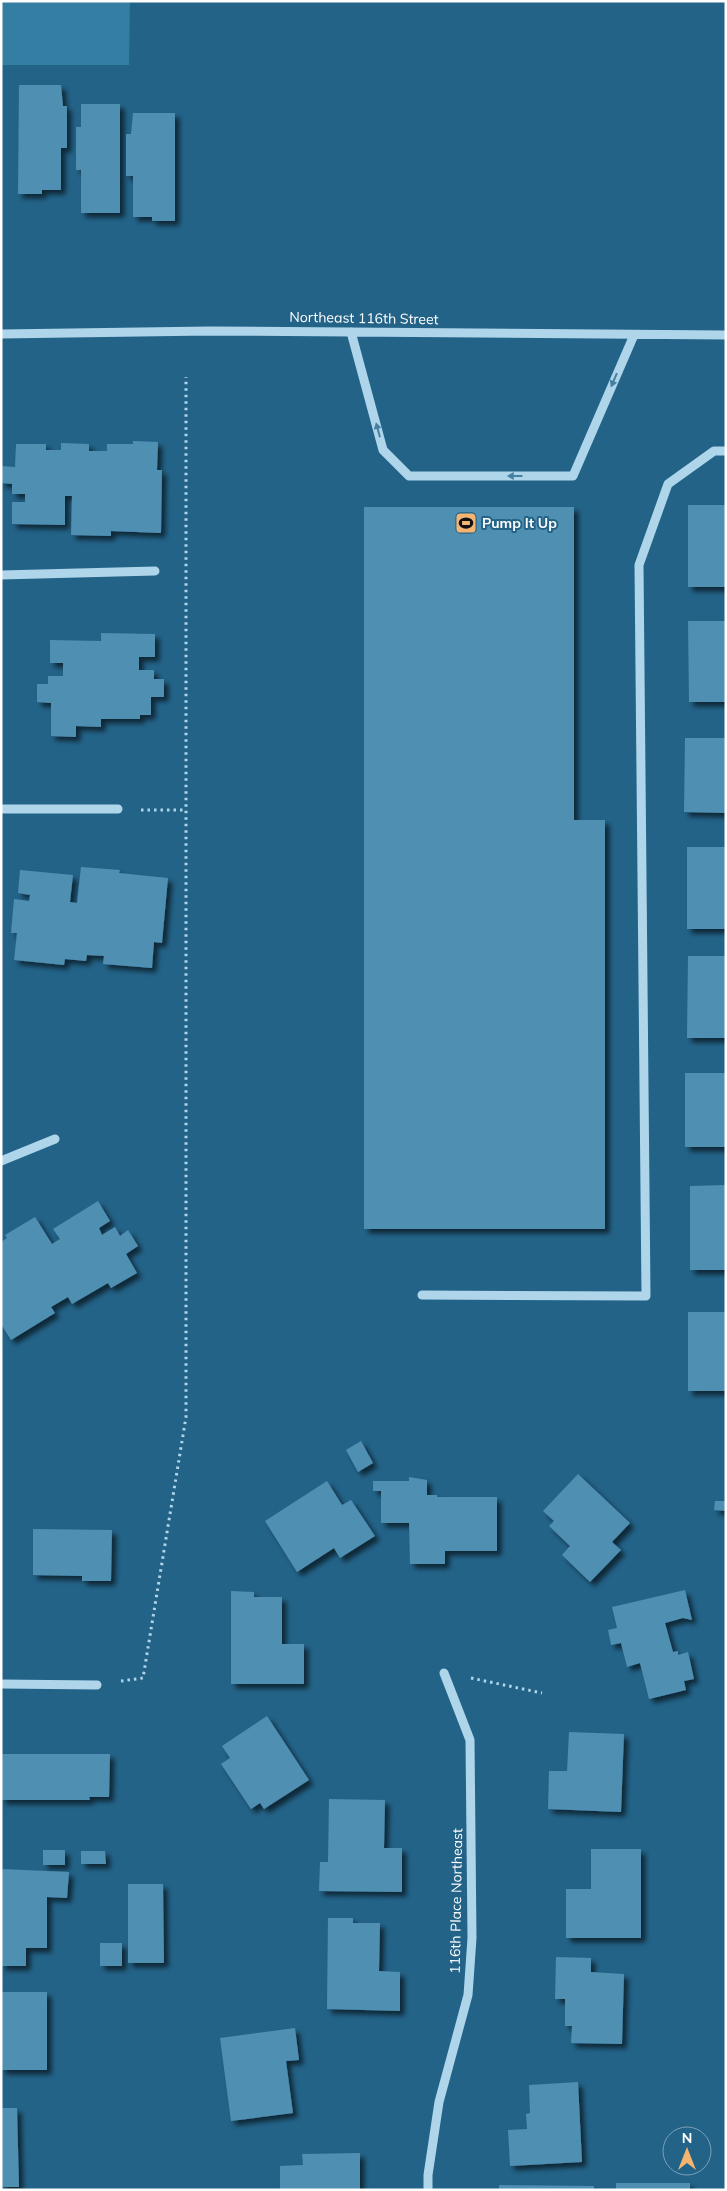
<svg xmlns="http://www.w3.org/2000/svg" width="727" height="2191" font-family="Mulish,sans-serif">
<defs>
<filter id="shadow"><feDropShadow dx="4.5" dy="4.5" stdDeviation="2.5" flood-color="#0009"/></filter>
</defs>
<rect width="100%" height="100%" fill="#236388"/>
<path fill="#347da3" d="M1,1H130L129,65H1Z"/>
<path fill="#508fb2" filter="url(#shadow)" d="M19,85H61L63,106H67V148H61V190H42V194H18Z
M81,104H120V213H81V170H76V127H81Z
M133,113H175V221H152V217H133V176H126V134H131Z
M133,441L158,442L157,470H162L161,533L111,531V536L71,535L72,496H65V525L12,524V502H25V494H12V484L1,483V466L15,467L16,444H46V450H61V443L89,444V451H107V444H133Z
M688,505H726V587H688Z
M364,507H574V820H605V1229H364Z
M688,621H726V702H689Z
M101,633L155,634V657H139V670H154V679H164V697H151V715H140V719H101V727L76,726V737L51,736V703L37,702V684H48V676H63V663H50V640L101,641Z
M685,738H726V813L684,812Z
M687,847H726V929H687Z
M81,867L120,870L119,873L168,878L162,943L154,942L152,968L103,964L104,956L87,955L86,961L65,959L64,965L14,960L17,933H11L14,899L29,901L30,895L18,893L20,870L73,875L70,902L77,903Z
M688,956H726V1038H687Z
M685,1073H726V1147H685Z
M726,1185V1270H690V1186Z
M98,1201L110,1221L99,1228L102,1235L115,1227L120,1236L128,1230L138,1246L126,1254L137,1273L111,1288L108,1283L72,1304L68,1297L51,1307L55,1313L11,1340L1,1324V1242L7,1238L5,1235L35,1217L52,1244L60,1239L53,1229Z
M688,1312H726V1391H688Z
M361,1441L373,1463L358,1472L346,1450Z
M578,1474L630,1523L612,1542L621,1550L590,1582L562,1555L570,1546L549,1526L554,1521L543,1511Z
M409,1477L427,1480V1495H437V1497H497V1551H445V1564H410L409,1523H381V1491H373V1481H409Z
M327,1481L342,1505L351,1500L375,1536L340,1558L334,1548L297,1572L265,1521Z
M715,1501H726V1511L714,1510Z
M33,1529L112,1530L111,1581H82V1576L33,1575Z
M685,1590L692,1620L683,1618L665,1623L673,1652L678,1651V1655L688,1652L694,1679L684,1681L686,1690L649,1699L640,1663L627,1667L621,1643L611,1645L608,1630L617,1628L612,1607Z
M231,1591L254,1592V1597H282V1644H304V1684H231Z
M267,1716L309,1780L264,1809L260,1803L251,1809L221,1764L230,1758L222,1746Z
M569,1732L624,1734L621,1812L548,1809L549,1771H567Z
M1,1754H110L109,1797H89L90,1800H1Z
M329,1799L385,1800L384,1848H402V1892L319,1891L320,1862H328Z
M591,1849H641V1938H566V1889H591Z
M43,1850H65V1865H43Z
M81,1851H105L106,1864H81Z
M1,1869L69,1872L67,1898L47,1897V1948H26V1966H1Z
M128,1884H163L164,1963H128Z
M328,1918H353V1923H380L379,1971L400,1972V2011L327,2009Z
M100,1943H122V1966H100Z
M556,1957L591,1958V1972L624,1974L622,2044L571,2043L572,2026H565V1999H555Z
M1,1992H47V2070H1Z
M295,2028L299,2060L286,2061L293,2113L231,2121L220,2038Z
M578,2082L582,2162L510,2166L508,2130L527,2129L526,2114L530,2113L529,2085Z
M1,2108H17L19,2187H1Z
M360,2153V2190H280V2166L303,2165L302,2154Z
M616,2183H690V2190H616Z
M499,2185L594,2186V2190H499Z"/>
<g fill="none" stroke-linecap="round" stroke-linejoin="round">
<path stroke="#aed5ea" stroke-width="3" stroke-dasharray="2.5 4" stroke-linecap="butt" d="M141,810H186
M471,1678L542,1693
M121,1681L143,1678L186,1417V377"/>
<path stroke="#aed5ea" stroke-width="9" d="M351,332L383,450L409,476H573L634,335
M1,334L209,331L726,335
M1,575L155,571
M1,809H118
M1,1161L55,1139
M422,1295L646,1296L639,565L668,484L714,451H726
M1,1684L97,1685
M428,2190V2175L439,2102L468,1995L472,1938L470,1740L444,1673"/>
</g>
<defs><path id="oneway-solid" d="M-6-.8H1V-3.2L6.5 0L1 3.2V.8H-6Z" transform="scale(1.25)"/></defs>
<g fill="#4680a0">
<use href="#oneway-solid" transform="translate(614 380) rotate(113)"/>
<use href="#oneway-solid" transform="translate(378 430) rotate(-105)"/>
<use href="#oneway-solid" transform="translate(515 476) rotate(180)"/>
</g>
<defs>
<g id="stadium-square" transform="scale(1.125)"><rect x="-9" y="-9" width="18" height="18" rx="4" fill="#f5b571" stroke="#236388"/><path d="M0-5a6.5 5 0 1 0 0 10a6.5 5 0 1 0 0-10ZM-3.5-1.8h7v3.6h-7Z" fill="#111"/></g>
</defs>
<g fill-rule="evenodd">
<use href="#stadium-square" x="466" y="523"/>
</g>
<g text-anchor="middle" stroke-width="4" stroke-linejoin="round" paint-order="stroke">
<g font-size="14" fill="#fff" stroke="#236388">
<text transform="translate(364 318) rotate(1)" y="5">Northeast 116th Street</text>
<text transform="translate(456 1901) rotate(-89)" y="5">116th Place Northeast</text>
</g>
<g font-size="14" font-weight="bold" fill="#fff" stroke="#236388" text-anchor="start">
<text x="482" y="528">Pump It Up</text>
</g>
</g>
<rect width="727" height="2191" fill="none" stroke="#ffffff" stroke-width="5"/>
<g transform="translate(687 2151)"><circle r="24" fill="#236388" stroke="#7ba1b8"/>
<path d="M0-4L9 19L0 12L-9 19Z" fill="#f5b571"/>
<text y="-8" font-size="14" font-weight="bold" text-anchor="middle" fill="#ffffff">N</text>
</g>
</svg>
